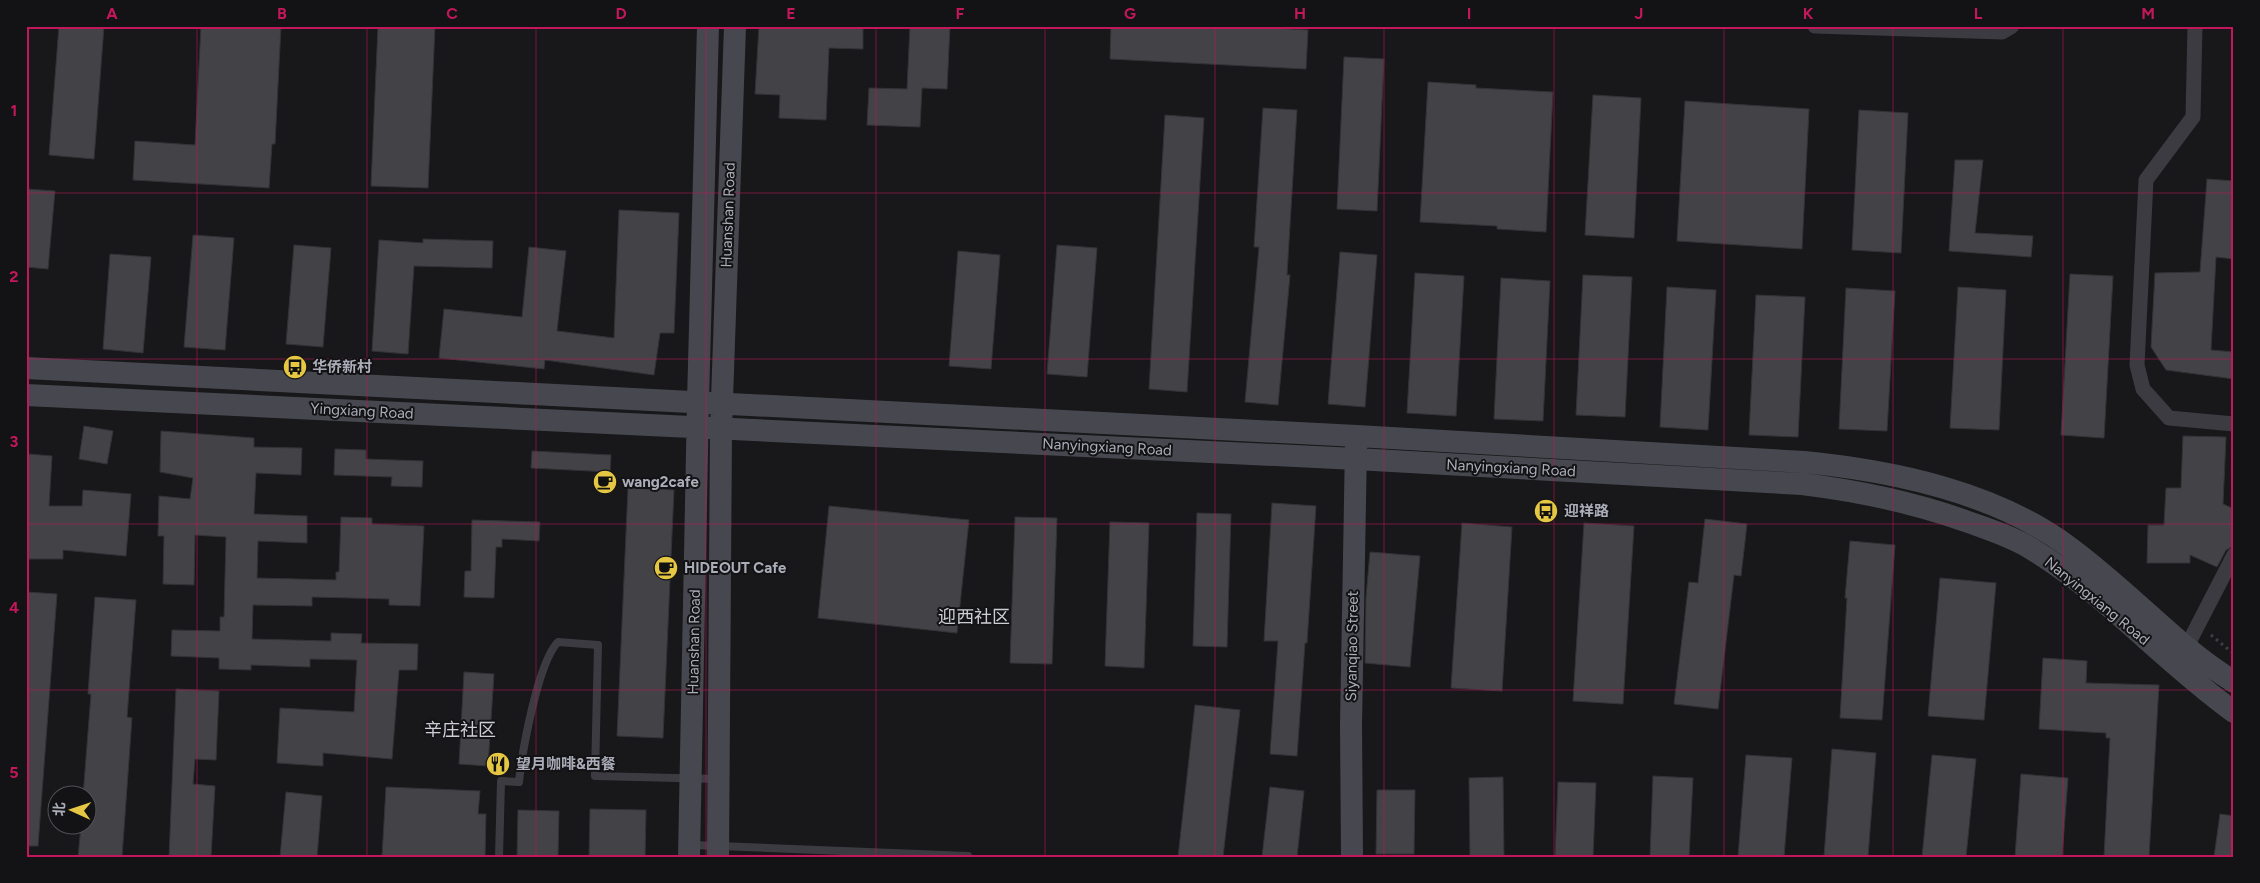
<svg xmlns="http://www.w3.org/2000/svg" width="2260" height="883" font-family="Figtree,'Noto Sans SC',sans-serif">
<rect width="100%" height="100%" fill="#18181a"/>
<path fill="#434247" stroke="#333236" d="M59,26H104L94,159L49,155Z
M201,26H281L275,144H272L269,188L133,180L135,141L195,145Z
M378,26H435L428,188L371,186Z
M759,26H863V49L829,48L826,120L779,118L780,95L755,94Z
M910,26H950L947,89L922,88L920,127L867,125L869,88L907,89Z
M1111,26H1242L1308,30L1306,69L1110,59Z
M1344,57L1384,59L1377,211L1337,209Z
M1428,82L1476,85V88L1553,92L1546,232L1497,229V226L1420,222Z
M1593,95L1641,98L1634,238L1585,235Z
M1685,101L1809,109L1802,249L1677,241Z
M1263,108L1297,110L1287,275H1290L1278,405L1245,402L1259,247H1254Z
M1859,110L1908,113L1901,253L1852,250Z
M1165,115L1204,118L1187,392L1149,389Z
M1955,160H1983L1975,233L2033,236L2031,257L1949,251Z
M2207,179L2234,181V259L2216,257L2211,350L2234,352V379L2166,370L2151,347L2155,273L2200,272Z
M26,189L55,191L48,269L26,267Z
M619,210L679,213L674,333H660L654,375L545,360L544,369L439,358L444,309L522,317L529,247L566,251L557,331L614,338Z
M193,235L234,238L225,350L184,347Z
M423,239L493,241L492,268L414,266L408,354L372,351L379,240L423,243Z
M294,245L331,248L323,347L286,344Z
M1057,245L1097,248L1087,377L1047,374Z
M958,251L1000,255L991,369L949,366Z
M1340,252L1377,255L1365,407L1328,404Z
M110,254L151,257L143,353L103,349Z
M1415,273L1464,276L1456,416L1407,413Z
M2070,274L2113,276L2104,438L2061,435Z
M1583,275L1632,277L1625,417L1576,415Z
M1501,278L1550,281L1543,421L1494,419Z
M1667,287L1716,290L1708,430L1660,427Z
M1958,287L2006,290L1999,430L1950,428Z
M1846,288L1895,291L1887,431L1839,429Z
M1756,295L1805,297L1798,437L1749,435Z
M84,426L113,431L107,464L79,459Z
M161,431L254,438V447L302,448L301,475L256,473L254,514L307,516V543L258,541L257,578L336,580V572H339L341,517L372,518V524L424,526L420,606L389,605V599L312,597V606L253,605L252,639L331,641V633L362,634L361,643L418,644L417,670H399L392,759L323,753V766L277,763L280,708L354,712L357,660L310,659V667L251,665V670L219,669V658L171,656L172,630L220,631V617H224L226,537L195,535L194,585L163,584L164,536H158L159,496L190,499L193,478L160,472Z
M2183,436L2226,437L2223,504L2234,509V546L2226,550L2217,567L2190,555V563H2147L2148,525H2164L2166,488H2181Z
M335,449L366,450V459L423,461L422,487L391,486L392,477L334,475Z
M532,451L611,455L610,472L531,468Z
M28,454L52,456L49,506H82L83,490L131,494L126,556L63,550V559H26Z
M628,488L674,490L663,738L617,736Z
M1272,503L1316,506L1307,643H1305L1297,756L1270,754L1278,641H1264Z
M829,506L969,520L957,633L818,618Z
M1197,513L1231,514L1227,647L1193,646Z
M1015,517L1057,518L1052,664L1010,663Z
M1705,519L1747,524L1741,576L1734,575L1718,709L1674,704L1689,582L1698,583Z
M472,520L540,522L539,541L502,539V547H496L494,598L464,597L465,571H471Z
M1110,522L1149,523L1144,668L1105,666Z
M1462,523L1512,527L1502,691L1451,688Z
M1584,523L1634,526L1623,704L1573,701Z
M1850,541L1895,545L1882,720L1840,718L1847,598H1845Z
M1370,552L1420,556L1410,667L1365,663L1366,597Z
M1940,578L1996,583L1984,720L1928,716Z
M26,592L57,594L38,846H26Z
M95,597L136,600L127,717L132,718L122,857H78L81,826H88V796H83L91,694H88Z
M2043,658L2087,661L2086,683L2159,685L2149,857H2104L2110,738H2106V733L2039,729Z
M464,672L494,674L488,766L459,764Z
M176,689L219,691L216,760L195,759L193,784L215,786L211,857H169Z
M1195,705L1240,710L1223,857H1178Z
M1832,749L1876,753L1868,857H1824Z
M1746,755L1792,758L1784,857H1738Z
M1932,755L1976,759L1966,857H1922Z
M2021,774L2068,778L2062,857H2015Z
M1653,776L1693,778L1689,857H1650Z
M1503,777L1504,857H1470L1469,778Z
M1558,782L1596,783L1593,857H1555Z
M386,787L480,791L478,814H486L485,857H382Z
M1270,787L1304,791L1297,857H1262Z
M1377,790H1415L1414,854H1376Z
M286,792L322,796L317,857H280Z
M590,809L646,810L645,857H589Z
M518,810L559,811L558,857H517Z
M2220,814L2234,816V857H2214Z"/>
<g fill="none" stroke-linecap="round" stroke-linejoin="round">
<path stroke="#3f4046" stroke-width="3" stroke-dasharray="2.5 4" stroke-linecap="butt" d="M2211,635L2234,654"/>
<path stroke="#3b3b41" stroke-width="8" d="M692,845L968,856
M499,857L501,781L519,782C522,752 538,662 558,642L598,645L595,776L717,779"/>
<path stroke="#3b3b41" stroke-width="15" d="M1815,26L2002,32L2012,26
M2195,26L2193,117L2146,180L2137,365L2143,389L2169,418L2234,424
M2185,656L2186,648L2234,555"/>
<path stroke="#47484f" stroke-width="22" d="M26,368L1357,436L1804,462C1895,471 1995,492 2069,547C2110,577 2146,613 2185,646C2200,659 2217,671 2234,682
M26,395L1356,459L1802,484C1860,491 1916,503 1971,523C1991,530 2012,537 2030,548C2105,593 2163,661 2234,712
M689,857L698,402L708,26
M718,857L721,428L735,26
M1352,857L1351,725L1356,445"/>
</g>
<path fill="none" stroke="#c2185b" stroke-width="1" stroke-opacity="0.55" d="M197,26V857M367,26V857M536,26V857M706,26V857M876,26V857M1045,26V857M1215,26V857M1384,26V857M1554,26V857M1724,26V857M1893,26V857M2063,26V857M26,193H2234M26,359H2234M26,524H2234M26,690H2234"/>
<defs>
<g id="bus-disc" transform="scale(1.25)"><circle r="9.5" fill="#e6c744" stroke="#131315"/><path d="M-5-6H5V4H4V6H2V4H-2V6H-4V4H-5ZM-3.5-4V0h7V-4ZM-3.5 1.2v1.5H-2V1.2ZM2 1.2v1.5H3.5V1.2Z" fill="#111"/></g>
<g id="cafe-disc" transform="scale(1.25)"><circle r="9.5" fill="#e6c744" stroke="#131315"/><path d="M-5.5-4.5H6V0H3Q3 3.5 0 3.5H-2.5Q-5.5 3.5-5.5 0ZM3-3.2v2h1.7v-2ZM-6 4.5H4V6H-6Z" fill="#111"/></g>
<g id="restaurant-disc" transform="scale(1.25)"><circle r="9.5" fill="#e6c744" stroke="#131315"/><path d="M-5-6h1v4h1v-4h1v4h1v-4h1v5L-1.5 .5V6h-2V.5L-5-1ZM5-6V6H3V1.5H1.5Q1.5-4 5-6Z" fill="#111"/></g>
</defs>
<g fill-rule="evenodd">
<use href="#bus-disc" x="295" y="367"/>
<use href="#cafe-disc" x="605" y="482"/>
<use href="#bus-disc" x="1546" y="511"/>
<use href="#cafe-disc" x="666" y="568"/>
<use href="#restaurant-disc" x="498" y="764"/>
</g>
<g text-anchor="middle" stroke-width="4" stroke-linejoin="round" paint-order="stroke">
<g font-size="15" fill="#abadb9" stroke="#131315">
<text transform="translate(728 215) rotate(-88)" y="5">Huanshan Road</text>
<text transform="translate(362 411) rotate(3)" y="5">Yingxiang Road</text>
<text transform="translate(1107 447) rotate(3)" y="5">Nanyingxiang Road</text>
<text transform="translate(1511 468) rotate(3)" y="5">Nanyingxiang Road</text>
<text transform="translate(2097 601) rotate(39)" y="5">Nanyingxiang Road</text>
<text transform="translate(694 642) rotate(-89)" y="5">Huanshan Road</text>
<text transform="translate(1352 646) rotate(-89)" y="5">Siyanqiao Street</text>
</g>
<g font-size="15" font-weight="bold" fill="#abadb9" stroke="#131315" text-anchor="start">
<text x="312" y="372">华侨新村</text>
<text x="622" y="487">wang2cafe</text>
<text x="1564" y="516">迎祥路</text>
<text x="684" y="573">HIDEOUT Cafe</text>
<text x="516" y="769">望月咖啡&amp;西餐</text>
</g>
<g font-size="18" fill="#cccdd5" stroke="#131315">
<text x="974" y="623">迎西社区</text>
<text x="460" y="736">辛庄社区</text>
</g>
</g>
<rect width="2260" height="883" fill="none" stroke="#131315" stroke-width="55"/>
<g transform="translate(72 810) rotate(273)"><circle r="24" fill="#131315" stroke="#505157"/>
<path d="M0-4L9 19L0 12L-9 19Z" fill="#e6c744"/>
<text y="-8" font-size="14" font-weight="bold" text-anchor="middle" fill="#abadb9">北</text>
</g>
<rect x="28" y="28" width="2204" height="828" fill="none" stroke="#c2185b" stroke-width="2"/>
<g font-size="16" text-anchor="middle" font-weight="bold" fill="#c2185b">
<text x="112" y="19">A</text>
<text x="282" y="19">B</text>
<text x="452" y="19">C</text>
<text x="621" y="19">D</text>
<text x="791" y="19">E</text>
<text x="960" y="19">F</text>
<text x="1130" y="19">G</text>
<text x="1300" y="19">H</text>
<text x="1469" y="19">I</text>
<text x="1639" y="19">J</text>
<text x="1808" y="19">K</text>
<text x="1978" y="19">L</text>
<text x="2148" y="19">M</text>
<text x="14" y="116">1</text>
<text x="14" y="282">2</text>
<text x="14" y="447">3</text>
<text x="14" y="613">4</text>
<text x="14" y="778">5</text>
</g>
</svg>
